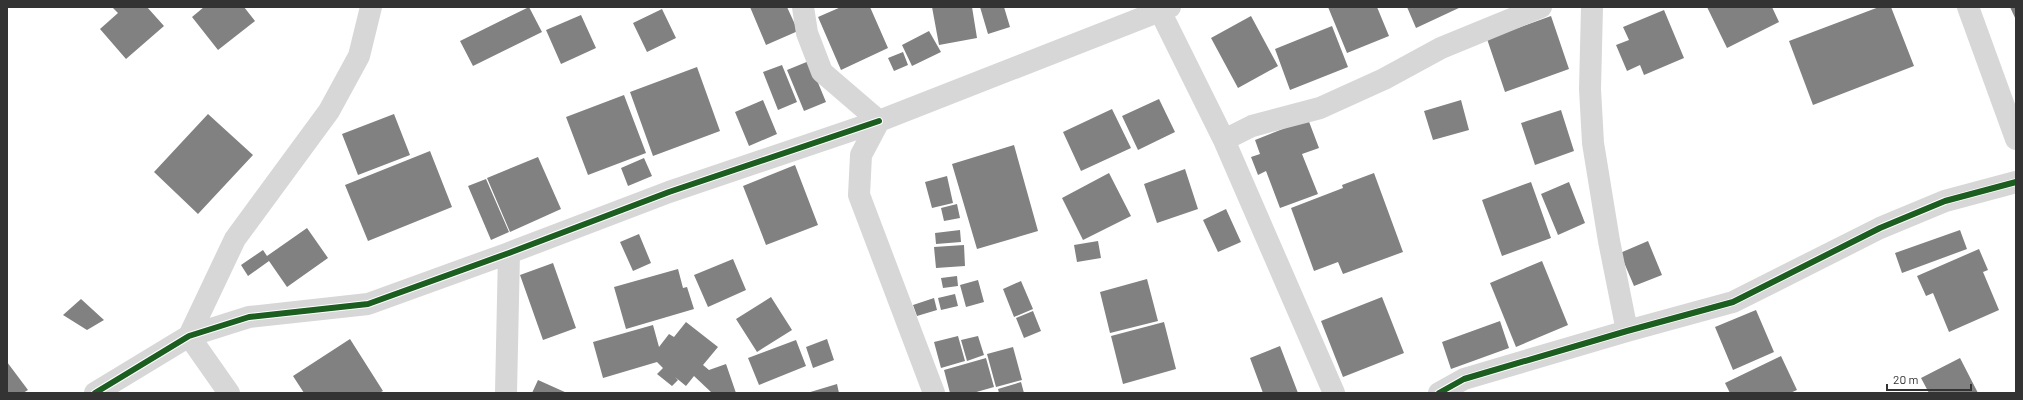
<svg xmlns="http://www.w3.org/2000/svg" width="2023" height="400" font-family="Barlow,sans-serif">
<rect width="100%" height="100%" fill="#fff"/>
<path fill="#818181" d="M112,7H147L164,26L126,59L100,29L118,13Z
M204,7H244L255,21L218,50L192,17Z
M529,7L542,32L473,66L460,41Z
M750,7H787L798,31L766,45Z
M841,7H870L888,48L841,70L818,17Z
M932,7H972L977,38L939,45Z
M980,7H1004L1010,27L988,34Z
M1328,7H1377L1389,36L1347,53Z
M1407,7H1461L1416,28Z
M1707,7H1772L1779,22L1727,48Z
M1879,7H1891L1914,66L1813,105L1789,41Z
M2010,7H2016V20Z
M662,9L676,38L647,52L633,23Z
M1664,10L1684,58L1644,75L1640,65L1627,71L1616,45L1629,40L1623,27Z
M581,15L596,48L561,64L546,30Z
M1251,16L1278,66L1238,88L1211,38Z
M1551,16L1569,69L1505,92L1487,39Z
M1332,26L1348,67L1290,90L1275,49Z
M929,31L941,52L912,66L902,45Z
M903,52L908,65L894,71L888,58Z
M809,61L826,102L804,111L787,70Z
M782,65L797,102L778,110L763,72Z
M697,67L720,131L653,156L630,92Z
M624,95L646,153L588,175L566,117Z
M1159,99L1175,132L1138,150L1122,116Z
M763,100L777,134L749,146L735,112Z
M1461,100L1469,130L1433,140L1424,111Z
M1112,109L1131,148L1081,171L1063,132Z
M1561,110L1574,151L1535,165L1521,123Z
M208,114L253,155L198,214L154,172Z
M394,114L410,155L358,175L342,134Z
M1308,119L1319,148L1302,154L1318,194L1280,208L1266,171L1258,175L1251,157L1260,154L1255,140Z
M1014,145L1038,231L977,249L952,164Z
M430,151L452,207L368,241L345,185Z
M538,157L561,209L510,232L487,178Z
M644,158L652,176L628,186L621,168Z
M795,165L818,225L766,245L743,186Z
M1185,169L1198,209L1157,223L1144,184Z
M1109,173L1131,216L1083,240L1062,198Z
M1374,173L1403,252L1343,274L1338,262L1314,271L1291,208L1343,188L1342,185Z
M947,176L953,203L932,208L925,182Z
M486,179L509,232L491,240L468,186Z
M1531,182L1551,238L1502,256L1482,200Z
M1569,182L1585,223L1558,235L1541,194Z
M957,204L960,218L944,221L941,208Z
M1226,209L1241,242L1218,252L1203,220Z
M307,228L328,258L287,287L269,261L248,276L241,265L263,250L267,256Z
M960,230L961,242L936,244L935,233Z
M1960,230L1967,249L1902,273L1895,253Z
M639,234L651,263L633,271L620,242Z
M1098,241L1101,258L1077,262L1074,245Z
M1648,241L1662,275L1634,286L1620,253Z
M964,245L965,266L936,268L934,247Z
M1979,249L1988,270L1983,272L1999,310L1949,332L1933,293L1926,296L1917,276Z
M733,259L746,290L708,307L694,275Z
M1542,261L1568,325L1516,347L1490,283Z
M553,263L576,328L543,340L520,275Z
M678,269L683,288L687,287L694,309L626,329L614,287Z
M957,276L958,286L943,288L941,278Z
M1147,279L1158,321L1110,333L1100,292Z
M978,280L984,302L966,307L960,285Z
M1021,281L1033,309L1014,317L1003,289Z
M955,294L958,306L941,310L938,298Z
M771,297L792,330L757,352L736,319Z
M1382,297L1404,353L1343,377L1321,321Z
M934,298L937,310L917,316L913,305Z
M81,299L104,320L87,330L63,315Z
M1756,310L1774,352L1733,370L1715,327Z
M1033,311L1041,331L1024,338L1016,318Z
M1500,321L1509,348L1451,369L1442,342Z
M686,322L718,347L703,365L709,370L726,364L736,393H712L694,376L686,386L675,377L678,380L672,386L657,374L663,368L657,362L603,378L593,342L653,325L659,347L669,334L674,337Z
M1164,322L1176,369L1123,384L1111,336Z
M958,336L965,361L941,368L934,342Z
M978,336L984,355L967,361L961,340Z
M350,339L383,391L379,393H304L293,376Z
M827,339L834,360L813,368L806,347Z
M796,340L806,366L759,385L748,358Z
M1280,346L1298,393H1263L1250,358Z
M1013,347L1022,380L996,387L987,354Z
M1781,356L1797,390L1790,393H1730L1725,383Z
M986,358L994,387L973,393H950L944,370Z
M1960,358L1978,393H1929L1921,378Z
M7,362L28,390L23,393H7Z
M538,380L567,393H532Z
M1021,382L1024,393H999L998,389Z
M837,384L839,393H807Z"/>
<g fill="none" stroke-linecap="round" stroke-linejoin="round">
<path stroke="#d7d7d7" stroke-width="22" d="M803,7L807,33L822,72L879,121
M1592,7L1590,89L1593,143L1609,241L1627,331
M1968,7L2016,139
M1160,11L1224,140L1334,393
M1224,140L1252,126L1320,108L1384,79L1441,48L1541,7
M95,393L189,336L249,317L368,304L509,253L669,192L879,121
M229,393L189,336L235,239L329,111L359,56L371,7
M506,393L509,253
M1439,393L1464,379L1627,331L1733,302L1880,228L1945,201L2016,182"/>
<path stroke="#d7d7d7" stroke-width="22" d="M934,393L859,195L861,155L879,121L1170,7"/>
<g stroke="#fff" stroke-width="8">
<path id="cycleway" d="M95,393L189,336L249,317L368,304L509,253L669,192L879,121
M1439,393L1464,379L1627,331L1733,302L1880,228L1945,201L2016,182"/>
</g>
<use href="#cycleway" stroke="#1b5e20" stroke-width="6"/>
</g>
<rect width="2023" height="400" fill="none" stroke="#333333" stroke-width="16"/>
<path d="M1887 384v6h84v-6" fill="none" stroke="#333333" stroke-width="2"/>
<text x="1893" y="384" font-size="12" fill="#333333" stroke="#ffffff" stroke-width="3" paint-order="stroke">20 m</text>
</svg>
